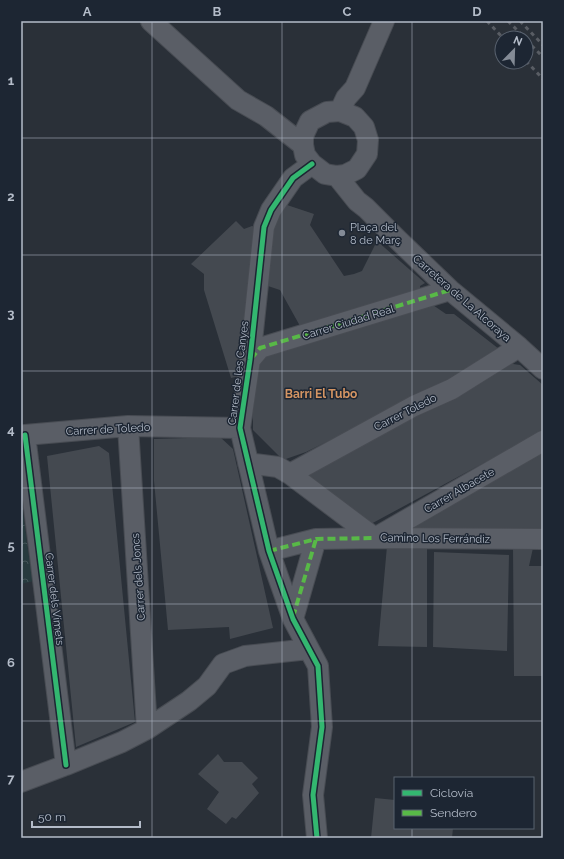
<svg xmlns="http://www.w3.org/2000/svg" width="564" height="859" font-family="Raleway,sans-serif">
<defs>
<pattern id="forest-crowns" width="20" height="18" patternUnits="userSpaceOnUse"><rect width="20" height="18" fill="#273a3e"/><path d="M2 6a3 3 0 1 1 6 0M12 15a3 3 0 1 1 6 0" fill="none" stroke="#445559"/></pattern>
</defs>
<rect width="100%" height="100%" fill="#2a3038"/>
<path fill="url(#forest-crowns)" d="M21,496L28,551L34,581L21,584Z"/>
<path fill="#444950" d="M284,204L314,214L310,225L344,276L354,274L362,271L377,241L425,283L420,286V293L300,326L280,290L265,285L271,221Z
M236,221L244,229L252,226L256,227L239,376L231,378L204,290V274L191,264Z
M430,303L446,314H454L499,349L425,393L306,452L283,460L253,430V420L248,394L262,351Z
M506,363L520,365L543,385V431L369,525L306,475Z
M220,437L233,449L273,628L230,639L229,627L168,630L154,481V439Z
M99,446L109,453L135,722L76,747L47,456Z
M543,450V529L399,528Z
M387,546H427V647L378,646Z
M513,547L533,548L529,566H543V676H514Z
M434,552L509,555L507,651L433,647Z
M218,754L224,762H242L258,778L252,784L259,793L236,819L232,817L226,824L207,809L219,792L198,774Z
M375,798L395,800V828H453L452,838H371Z"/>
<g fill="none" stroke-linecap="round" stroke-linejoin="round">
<g stroke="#484c53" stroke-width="22">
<path id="minor" d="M151,21L238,100L266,116L303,145
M340,111L355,117L364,127L368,140L367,154L357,169L345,175L337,176L325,174L312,164L305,155L303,145V136L310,121L327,112Z
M340,111L346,98L355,88L384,21
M312,164L293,178L271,210L264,227L250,360L240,428L269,551L293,619L318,666L322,727L313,795L317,838
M337,176L357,201L366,208L395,237L450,290L519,347L543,369
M250,360L260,348L450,290
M128,426L147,729
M25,435L66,765
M25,435L128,426L240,428
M248,463L278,467L290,474L375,538
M290,474L414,406L452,389L519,347
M375,538L543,441
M269,551L316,539L375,538L543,539
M293,619L316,539
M21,782L66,765L122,742L147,729L189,701L207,686L223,664L245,656L309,649"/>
</g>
<use href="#minor" stroke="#5a5e66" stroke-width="20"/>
<path stroke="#595d64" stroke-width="3" stroke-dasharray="4 4" stroke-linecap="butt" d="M487,21L503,38
M508,21L525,38
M520,21L543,45
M526,40L543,57
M526,61L543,79"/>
<path stroke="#58b947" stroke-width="4" stroke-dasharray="8 4" stroke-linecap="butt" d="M251,359L260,348L450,290
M269,551L316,539L375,538
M293,617L316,539"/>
<g stroke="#1d2633" stroke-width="8">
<path id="cycleway" d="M312,164L293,178L271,210L264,227L250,360L240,428L269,551L293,619L318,666L322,727L313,795L317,838
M25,435L66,765"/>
</g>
<use href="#cycleway" stroke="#33b770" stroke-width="5"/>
</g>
<path fill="none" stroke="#b4bcc9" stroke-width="1" stroke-opacity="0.55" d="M152,21V838M282,21V838M412,21V778M21,138H543M21,255H543M21,371H543M21,488H543M21,604H543M21,721H543M412,828V838"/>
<circle fill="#848b96" stroke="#1d2633" stroke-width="1.5" cx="342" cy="233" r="4"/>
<g text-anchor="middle" stroke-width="3" stroke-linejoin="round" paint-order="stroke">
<g font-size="11" fill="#b4bcc9" stroke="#1d2633" text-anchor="start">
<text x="350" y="231">Plaça del<tspan x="350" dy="13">8 de Març</tspan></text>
</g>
<g font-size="11" fill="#b4bcc9" stroke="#1d2633">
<text transform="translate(462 298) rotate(41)" y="4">Carretera de La Alcoraya</text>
<text transform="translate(348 322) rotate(-17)" y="4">Carrer Ciudad Real</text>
<text transform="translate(238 373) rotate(-83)" y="4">Carrer de les Canyes</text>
<text transform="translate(405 412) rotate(-27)" y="4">Carrer Toledo</text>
<text transform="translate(108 429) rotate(-3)" y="4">Carrer de Toledo</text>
<text transform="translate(459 490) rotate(-30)" y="4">Carrer Albacete</text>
<text transform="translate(435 538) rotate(1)" y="4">Camino Los Ferrándiz</text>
<text transform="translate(138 577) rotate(-94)" y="4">Carrer dels Joncs</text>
<text transform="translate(55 599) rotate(83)" y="4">Carrer dels Vímets</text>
</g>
<g font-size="12" font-weight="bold" fill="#d59563" stroke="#1d2633">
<text x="321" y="398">Barri El Tubo</text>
</g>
</g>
<rect width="564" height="859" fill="none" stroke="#1d2633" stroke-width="44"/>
<rect x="394" y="777" width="140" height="52" fill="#1d2633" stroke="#59626f"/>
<rect x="402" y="790" width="20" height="6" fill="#33b770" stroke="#59626f"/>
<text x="430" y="797" font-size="12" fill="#b4bcc9">Ciclovía</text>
<rect x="402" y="810" width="20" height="6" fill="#58b947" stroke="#59626f"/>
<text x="430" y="817" font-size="12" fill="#b4bcc9">Sendero</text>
<g transform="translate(514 50) rotate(23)"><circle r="19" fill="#1d2633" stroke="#59626f"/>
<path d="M0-3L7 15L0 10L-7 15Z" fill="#848b96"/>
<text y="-6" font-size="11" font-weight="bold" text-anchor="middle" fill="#b4bcc9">N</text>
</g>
<path d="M32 821v6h108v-6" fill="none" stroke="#b4bcc9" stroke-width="2"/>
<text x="38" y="821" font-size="12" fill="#b4bcc9" stroke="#1d2633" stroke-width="3" paint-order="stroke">50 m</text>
<rect x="22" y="22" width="520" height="815" fill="none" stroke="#b4bcc9" stroke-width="1.5"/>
<g font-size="13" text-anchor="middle" font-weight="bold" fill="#b4bcc9">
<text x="87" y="16">A</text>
<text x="217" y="16">B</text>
<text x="347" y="16">C</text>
<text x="477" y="16">D</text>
<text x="11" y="85">1</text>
<text x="11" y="201">2</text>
<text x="11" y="318">3</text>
<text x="11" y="434">4</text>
<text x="11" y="550">5</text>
<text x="11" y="667">6</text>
<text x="11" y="783">7</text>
</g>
</svg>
